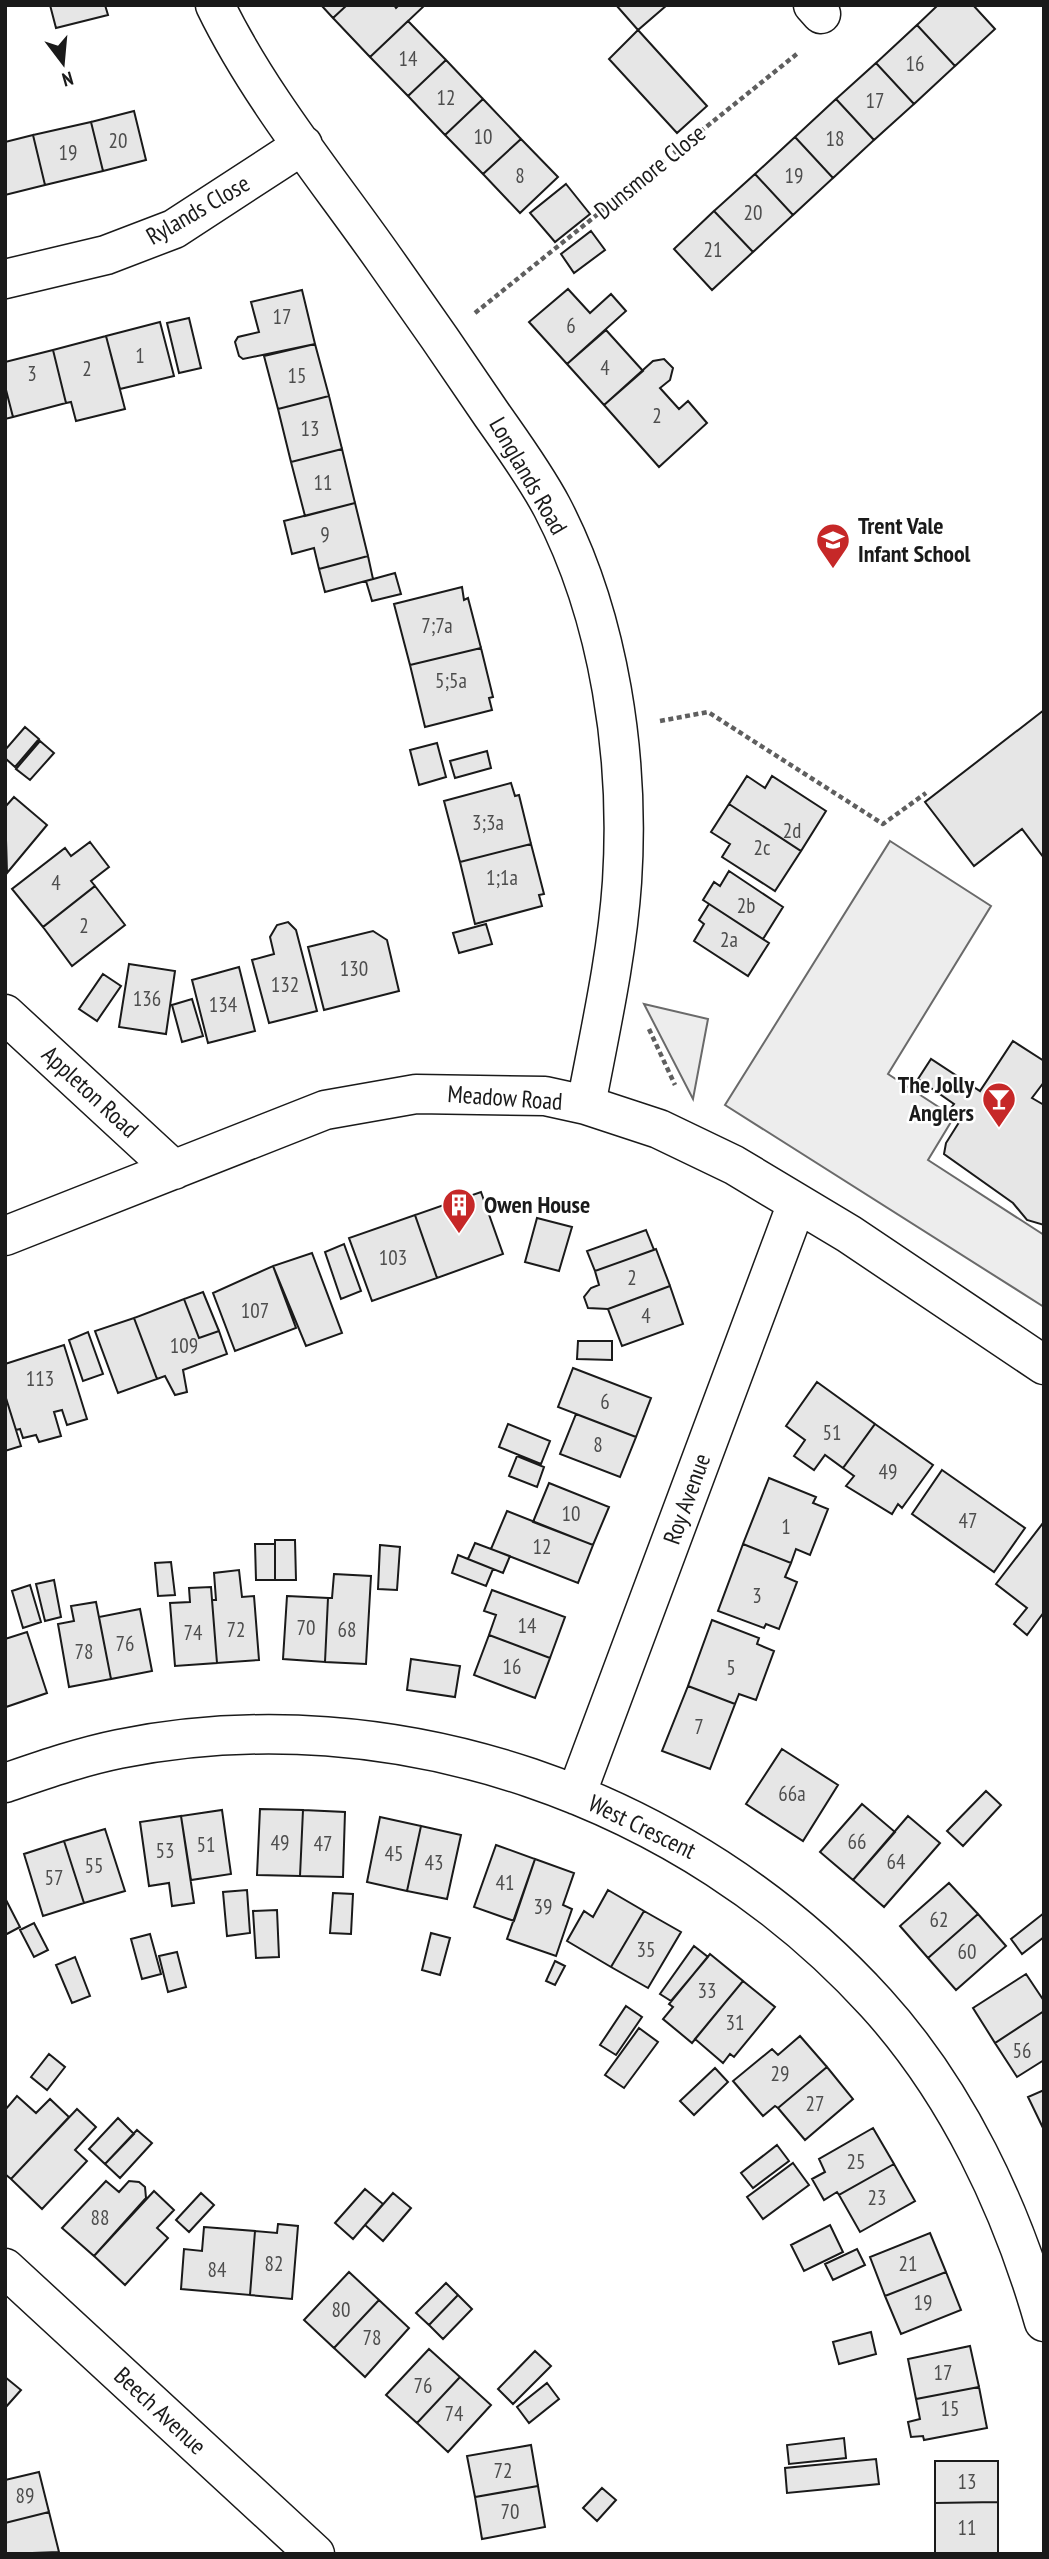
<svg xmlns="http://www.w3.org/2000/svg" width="1049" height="2559" font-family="'PT Sans Narrow',sans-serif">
<rect width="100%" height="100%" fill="#fff"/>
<path fill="#ededed" stroke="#6a6a6a" stroke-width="2" d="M890,841L991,906L888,1074L954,1117L928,1160L1044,1235V1307L725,1105Z
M644,1004L708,1019L693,1099Z"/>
<path fill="#e6e6e6" stroke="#1a1a1a" stroke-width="2" d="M50,5H105L108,15L56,28Z
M321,5H347L333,18Z
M347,5H394L396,8L399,5L424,6L370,57L333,18Z
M616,5H667L638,30Z
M938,5H973L995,29L955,66L917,25Z
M408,21L446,60L408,96L370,57Z
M917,25L955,66L914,104L876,63Z
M638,30L707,106L677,133L609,59Z
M446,60L483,99L445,135L408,96Z
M876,63L914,104L874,140L836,99Z
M483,99L521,139L483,174L445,135Z
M836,99L874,140L833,178L795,137Z
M134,111L146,160L103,171L91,122Z
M91,122L103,171L45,185L33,135Z
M33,135L45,185L5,195V142Z
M795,137L833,178L793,215L755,174Z
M521,139L558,177L520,213L483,174Z
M755,174L793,215L753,252L714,211Z
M566,184L590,214L555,242L530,213Z
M714,211L753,252L712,290L674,249Z
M591,231L605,250L574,273L561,254Z
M568,289L590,313L611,294L626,311L567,364L529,322Z
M302,290L315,344L243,359L239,356L235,342L238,337L259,332L251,302Z
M189,318L201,368L179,373L167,323Z
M160,322L174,376L120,389L106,336Z
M606,330L643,371L604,405L567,364Z
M106,336L125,409L76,421L71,402L66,403L53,350Z
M315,344L329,396L278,409L264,356Z
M53,350L66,403L13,417L5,386V362Z
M664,359L673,368L670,380L660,388L679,409L688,401L707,423L659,467L604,405L653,361Z
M5,386L13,417L5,419Z
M329,396L342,449L291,462L278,409Z
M342,449L355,503L305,516L291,462Z
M355,503L368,556L319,569L314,548L292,554L284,521Z
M368,556L373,579L325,592L319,569Z
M395,573L401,594L372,601L366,581Z
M462,587L464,600L468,598L481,648L410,665L394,604Z
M481,648L493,697L489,698L492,710L425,727L410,665Z
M1044,710V858L1022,829L974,866L925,802Z
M25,727L39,739L15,767L5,758V750Z
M40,741L54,753L30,780L16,769Z
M437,743L446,777L419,785L410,750Z
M487,751L491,768L455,778L450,761Z
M747,776L765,788L772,776L826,811L801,851L729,804Z
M511,783L515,796L519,795L531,844L460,862L444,801Z
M14,797L47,825L7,873L5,807Z
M729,804L801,851L775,891L722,857L730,844L711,832Z
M90,842L109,867L91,881L95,886L43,927L12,889L65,848L71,856Z
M531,844L544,894L539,895L542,906L475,924L460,862Z
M729,871L783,907L763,939L703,900L714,882L720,886Z
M95,886L125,925L72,966L43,927Z
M709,904L769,943L748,976L694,941L704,924L699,920Z
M288,922L296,930L317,1011L269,1023L252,960L274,954L270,937L277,925Z
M486,924L492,944L459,953L453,933Z
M373,931L387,940L399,991L324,1010L308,947Z
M129,964L175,971L166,1034L119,1027Z
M239,967L255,1031L208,1043L192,980Z
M103,974L121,986L97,1021L79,1009Z
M192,999L203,1036L182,1042L172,1005Z
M1013,1041L1044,1061V1082L1032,1098L1044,1105V1225L1027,1220L1013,1203L944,1154L946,1143L963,1116L951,1108L954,1104L918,1079L931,1059L980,1091Z
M481,1192L503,1254L437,1278L415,1215Z
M415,1215L437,1278L372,1301L349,1238Z
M537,1218L572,1227L559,1271L525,1262Z
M646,1230L654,1250L595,1271L587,1251Z
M344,1244L361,1291L341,1299L325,1252Z
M656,1249L670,1286L608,1309L588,1308L584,1297L591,1288L599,1285L595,1271Z
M312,1253L342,1333L306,1346L273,1266Z
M273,1266L296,1328L235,1351L213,1293Z
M670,1286L683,1324L622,1346L608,1309Z
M203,1292L219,1331L199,1338L184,1299Z
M184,1299L199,1338L219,1331L227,1354L183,1370L187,1392L175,1395L165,1376L157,1379L134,1318Z
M134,1318L157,1379L118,1393L95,1331Z
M88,1332L103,1374L83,1381L69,1340Z
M578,1341H612V1360L577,1359Z
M64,1345L87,1419L67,1425L62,1410L54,1412L61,1436L39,1442L36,1435L23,1438L20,1429L16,1430L5,1395V1364Z
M573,1368L651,1398L636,1437L558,1407Z
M817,1382L875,1424L843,1468L825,1455L814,1470L794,1456L805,1440L786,1426Z
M5,1395L21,1446L5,1451Z
M576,1414L636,1437L620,1477L560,1454Z
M508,1424L550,1441L541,1464L499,1447Z
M875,1424L933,1465L902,1508L898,1504L892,1514L846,1486L854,1476L843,1468Z
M517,1456L544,1467L537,1487L509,1476Z
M942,1470L1025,1528L994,1572L912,1514Z
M769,1478L816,1497L813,1503L828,1509L810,1555L796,1549L791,1563L743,1544Z
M549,1483L609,1507L593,1545L533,1522Z
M507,1511L593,1545L578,1583L491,1549Z
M1043,1523L1044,1612L1027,1635L1014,1624L1027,1608L996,1584Z
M275,1540H295L296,1580H275Z
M475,1543L510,1556L503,1573L468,1559Z
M255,1544H275V1580H256Z
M743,1544L791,1563L785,1577L797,1582L779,1629L766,1624L764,1628L718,1611Z
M380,1545L400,1547L397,1590L378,1589Z
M458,1555L493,1569L486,1586L452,1573Z
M171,1562L175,1595L158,1596L155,1563Z
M239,1570L242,1597L254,1596L259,1660L217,1663L212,1600H216L214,1573Z
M334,1574L371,1576L366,1664L325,1662L328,1598H332Z
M54,1580L61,1617L45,1621L36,1584Z
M30,1585L41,1622L23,1628L12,1591Z
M211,1587L217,1663L175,1666L170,1603L190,1602L189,1588Z
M492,1590L565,1617L550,1658L489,1635L496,1615L484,1611Z
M287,1596L328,1598L325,1662L283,1659Z
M96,1602L111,1679L69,1687L58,1624L74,1621L71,1606Z
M140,1609L152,1671L111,1679L99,1617Z
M712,1620L759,1638L757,1644L774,1651L756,1700L739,1694L735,1704L688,1686Z
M27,1632L47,1693L6,1707L5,1639Z
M489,1635L550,1658L535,1698L474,1675Z
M411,1659L460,1666L455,1697L407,1690Z
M688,1686L735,1704L710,1769L662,1751Z
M782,1749L838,1785L803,1841L746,1804Z
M986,1791L1001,1805L963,1846L947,1831Z
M862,1804L895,1832L853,1880L820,1852Z
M260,1809L303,1810L300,1876L257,1875Z
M222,1810L231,1874L191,1880L181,1816Z
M303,1810L345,1812L343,1877L300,1876Z
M181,1816L194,1903L172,1906L169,1883L149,1886L140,1822Z
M908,1816L940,1843L884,1907L853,1880Z
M380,1817L421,1826L407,1891L367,1882Z
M421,1826L461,1835L447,1899L407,1891Z
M105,1829L125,1891L84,1903L64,1841Z
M64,1841L84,1903L43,1916L24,1854Z
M496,1845L535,1859L514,1921L474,1907Z
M535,1859L574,1873L563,1905L572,1909L556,1956L507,1939Z
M949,1883L978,1914L928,1958L900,1926Z
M247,1890L250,1933L227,1936L223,1892Z
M608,1890L644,1911L611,1967L567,1941L584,1911L593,1917Z
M333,1893L353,1894L351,1934L330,1933Z
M5,1898L20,1927L5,1935Z
M277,1910L279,1957L256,1958L253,1911Z
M644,1911L681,1932L648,1988L611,1967Z
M1044,1913V1937L1022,1954L1011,1939Z
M978,1914L1006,1946L956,1990L928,1958Z
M34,1923L48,1950L34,1957L20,1930Z
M431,1933L450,1938L440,1975L422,1970Z
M150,1934L161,1974L142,1979L131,1939Z
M694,1946L708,1957L671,2001L660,1994Z
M177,1952L186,1987L168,1992L159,1956Z
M710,1954L743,1981L692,2043L663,2019L673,2007L669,2004Z
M75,1957L90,1996L72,2003L56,1965Z
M555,1961L565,1966L555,1985L546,1981Z
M1026,1974L1044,2001V2011L995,2043L973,2008Z
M743,1981L775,2007L734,2057L730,2054L723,2063L695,2039Z
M626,2006L642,2017L616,2055L600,2045Z
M1044,2011V2060L1017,2077L995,2043Z
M639,2028L658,2042L624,2088L605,2075Z
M800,2036L827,2067L778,2108L775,2106L763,2116L733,2081L772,2049L778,2055Z
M49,2054L65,2067L47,2090L31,2077Z
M827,2067L853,2099L805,2140L778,2108Z
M715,2068L728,2082L694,2115L680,2101Z
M1044,2090V2130L1028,2097Z
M17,2096L36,2113L50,2099L69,2117L11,2179L5,2174V2110Z
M77,2109L96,2127L75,2150L87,2161L42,2209L11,2179Z
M118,2118L134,2134L105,2164L89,2149Z
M873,2128L894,2164L839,2195L837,2192L824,2200L812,2179L825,2172L819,2159Z
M137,2130L152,2143L120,2178L105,2164Z
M777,2145L789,2161L753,2188L741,2173Z
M793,2163L809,2185L763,2219L747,2197Z
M894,2164L915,2201L860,2232L839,2195Z
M106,2181L119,2192L129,2181L139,2182L145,2187L146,2198L94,2256L62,2228Z
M365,2189L383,2204L353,2239L335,2223Z
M154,2191L174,2210L157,2228L168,2238L125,2285L94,2256Z
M201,2193L214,2205L189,2232L176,2220Z
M393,2193L411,2208L383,2241L365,2225Z
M278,2224L298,2226L292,2299L250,2295L255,2231L277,2233Z
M830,2225L843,2252L804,2271L791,2245Z
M204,2227L255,2231L250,2295L181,2289L184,2249L202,2251Z
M930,2233L946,2272L885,2296L870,2257Z
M857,2249L865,2265L833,2280L825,2264Z
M349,2272L379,2300L334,2348L304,2320Z
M946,2272L961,2310L901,2334L885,2296Z
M446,2283L458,2295L429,2325L416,2313Z
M458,2295L472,2309L443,2339L429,2325Z
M379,2300L409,2328L365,2377L334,2348Z
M871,2332L876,2354L839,2364L833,2342Z
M970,2346L979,2387L916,2399L908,2359Z
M429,2349L460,2377L417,2423L386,2395Z
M535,2351L551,2366L513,2404L498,2389Z
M5,2377L21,2390L5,2408Z
M460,2377L491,2405L448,2452L417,2423Z
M547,2383L559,2399L529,2423L517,2407Z
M979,2387L987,2428L924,2440L923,2436L911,2437L908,2422L920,2419L916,2399Z
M844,2438L846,2458L789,2464L787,2445Z
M531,2445L538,2486L475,2497L467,2456Z
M876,2459L879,2484L787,2493L785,2468Z
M935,2461H998V2502L935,2503Z
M39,2472L49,2512L5,2523V2480Z
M538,2486L545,2527L482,2539L475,2497Z
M602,2488L616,2500L597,2521L583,2508Z
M998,2502V2554H935V2503Z
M49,2512L59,2552L5,2554V2523Z"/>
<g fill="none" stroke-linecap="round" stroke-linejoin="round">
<g stroke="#1a1a1a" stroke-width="41">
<path id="minor" d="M215,5C258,94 327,178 384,259C421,311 457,363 492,415C513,445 535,475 552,507C610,618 630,758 622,882C617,956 600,1031 586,1105
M813,5L821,14
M5,279L106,255L174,229L303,145
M5,1014L174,1170
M5,1236L325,1110L416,1094L545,1096L586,1105L659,1129L734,1165L849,1234L1044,1365
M5,1783C43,1770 80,1757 119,1749C394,1694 688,1796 876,2003C957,2092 1011,2207 1044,2322
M576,1795L797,1203
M5,2268L315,2554"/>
</g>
<path stroke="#5f5f5f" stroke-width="4.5" stroke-dasharray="5 3.5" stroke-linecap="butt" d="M475,313L798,53
M660,721L708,712L883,824L926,793
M649,1029L675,1085"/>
<use href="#minor" stroke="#fff" stroke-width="38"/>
</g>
<defs>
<g id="school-pin" transform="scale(1.75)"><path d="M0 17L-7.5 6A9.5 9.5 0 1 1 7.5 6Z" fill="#c62828" stroke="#fff"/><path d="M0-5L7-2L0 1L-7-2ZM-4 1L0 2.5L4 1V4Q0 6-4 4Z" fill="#fff"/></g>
<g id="bar-pin" transform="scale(1.75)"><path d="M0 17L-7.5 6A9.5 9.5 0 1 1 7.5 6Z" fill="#c62828" stroke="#fff"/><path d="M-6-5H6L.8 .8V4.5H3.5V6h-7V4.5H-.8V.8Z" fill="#fff"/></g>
<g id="building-pin" transform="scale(1.75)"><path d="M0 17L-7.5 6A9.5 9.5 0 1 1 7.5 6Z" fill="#c62828" stroke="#fff"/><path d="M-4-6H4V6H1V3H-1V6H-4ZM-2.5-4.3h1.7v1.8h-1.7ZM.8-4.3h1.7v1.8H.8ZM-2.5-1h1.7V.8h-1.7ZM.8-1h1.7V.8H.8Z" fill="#fff"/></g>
</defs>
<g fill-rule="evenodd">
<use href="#school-pin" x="833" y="540"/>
<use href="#bar-pin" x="999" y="1099"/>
<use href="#building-pin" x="459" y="1205"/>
</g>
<g text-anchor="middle" stroke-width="5" stroke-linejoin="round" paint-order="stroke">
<g font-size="21" fill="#4d4d4d">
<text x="408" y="66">14</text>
<text x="915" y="71">16</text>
<text x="446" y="105">12</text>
<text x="875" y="108">17</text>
<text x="483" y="144">10</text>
<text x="835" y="146">18</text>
<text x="118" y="148">20</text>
<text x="68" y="160">19</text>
<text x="520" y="183">8</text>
<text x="794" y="183">19</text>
<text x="753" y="220">20</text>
<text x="713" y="257">21</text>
<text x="282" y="324">17</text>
<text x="571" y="333">6</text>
<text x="140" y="363">1</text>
<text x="605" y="375">4</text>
<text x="87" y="376">2</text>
<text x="32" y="381">3</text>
<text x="297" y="383">15</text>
<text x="657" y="423">2</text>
<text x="310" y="436">13</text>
<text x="323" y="490">11</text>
<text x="325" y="542">9</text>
<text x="437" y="633">7;7a</text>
<text x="451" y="688">5;5a</text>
<text x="488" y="830">3;3a</text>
<text x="792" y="838">2d</text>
<text x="762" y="855">2c</text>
<text x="502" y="885">1;1a</text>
<text x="56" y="890">4</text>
<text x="746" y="913">2b</text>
<text x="84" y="933">2</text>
<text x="729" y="947">2a</text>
<text x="354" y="976">130</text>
<text x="285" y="992">132</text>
<text x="147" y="1006">136</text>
<text x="223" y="1012">134</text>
<text x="393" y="1265">103</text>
<text x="632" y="1285">2</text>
<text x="255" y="1318">107</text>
<text x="646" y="1323">4</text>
<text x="184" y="1353">109</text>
<text x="40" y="1386">113</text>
<text x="605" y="1409">6</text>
<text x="832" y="1440">51</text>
<text x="598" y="1452">8</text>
<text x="888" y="1479">49</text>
<text x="571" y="1521">10</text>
<text x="968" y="1528">47</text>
<text x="786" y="1534">1</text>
<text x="542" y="1554">12</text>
<text x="757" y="1603">3</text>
<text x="527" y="1633">14</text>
<text x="306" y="1635">70</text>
<text x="236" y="1637">72</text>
<text x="347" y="1637">68</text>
<text x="193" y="1640">74</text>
<text x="125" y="1651">76</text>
<text x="84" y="1659">78</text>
<text x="512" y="1674">16</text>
<text x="731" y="1675">5</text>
<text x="699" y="1734">7</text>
<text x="792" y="1801">66a</text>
<text x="857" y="1849">66</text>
<text x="280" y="1850">49</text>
<text x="323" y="1851">47</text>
<text x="206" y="1852">51</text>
<text x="165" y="1858">53</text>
<text x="394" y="1861">45</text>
<text x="896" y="1869">64</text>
<text x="434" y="1870">43</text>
<text x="94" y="1873">55</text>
<text x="54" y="1885">57</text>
<text x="505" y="1890">41</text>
<text x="543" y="1914">39</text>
<text x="939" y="1927">62</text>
<text x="646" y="1957">35</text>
<text x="967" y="1959">60</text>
<text x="707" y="1998">33</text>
<text x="735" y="2030">31</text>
<text x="1022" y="2058">56</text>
<text x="780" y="2081">29</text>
<text x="815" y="2111">27</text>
<text x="856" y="2169">25</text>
<text x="877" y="2205">23</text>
<text x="100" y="2225">88</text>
<text x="274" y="2271">82</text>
<text x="908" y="2271">21</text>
<text x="217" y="2277">84</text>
<text x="923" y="2310">19</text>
<text x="341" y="2317">80</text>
<text x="372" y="2345">78</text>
<text x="943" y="2380">17</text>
<text x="423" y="2393">76</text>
<text x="950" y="2416">15</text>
<text x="454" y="2421">74</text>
<text x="503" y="2478">72</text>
<text x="967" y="2489">13</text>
<text x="25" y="2503">89</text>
<text x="510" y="2519">70</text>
<text x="967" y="2535">11</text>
</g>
<g font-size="24" fill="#1a1a1a" stroke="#fff">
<text transform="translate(650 172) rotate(-39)" y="8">Dunsmore Close</text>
<text transform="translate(198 210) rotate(-30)" y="8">Rylands Close</text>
<text transform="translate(528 476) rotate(60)" y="8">Longlands Road</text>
<text transform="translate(90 1092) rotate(43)" y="8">Appleton Road</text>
<text transform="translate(505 1098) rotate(4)" y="8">Meadow Road</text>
<text transform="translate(687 1499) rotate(-70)" y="8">Roy Avenue</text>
<text transform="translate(642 1827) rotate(26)" y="8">West Crescent</text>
<text transform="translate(160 2411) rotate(43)" y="8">Beech Avenue</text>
</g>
<g font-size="24" font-weight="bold" fill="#1a1a1a" stroke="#fff" text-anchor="start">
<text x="858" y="534">Trent Vale<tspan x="858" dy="28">Infant School</tspan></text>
<text x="974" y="1093" text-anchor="end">The Jolly<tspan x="974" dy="28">Anglers</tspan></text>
<text x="484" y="1213">Owen House</text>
</g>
</g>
<rect width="1049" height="2559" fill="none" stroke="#1a1a1a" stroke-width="14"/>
<g transform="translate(63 63) rotate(164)" stroke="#ffffff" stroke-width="5" paint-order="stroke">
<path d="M0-5L12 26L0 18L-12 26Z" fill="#1a1a1a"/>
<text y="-10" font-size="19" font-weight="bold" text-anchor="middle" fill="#1a1a1a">N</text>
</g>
</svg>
